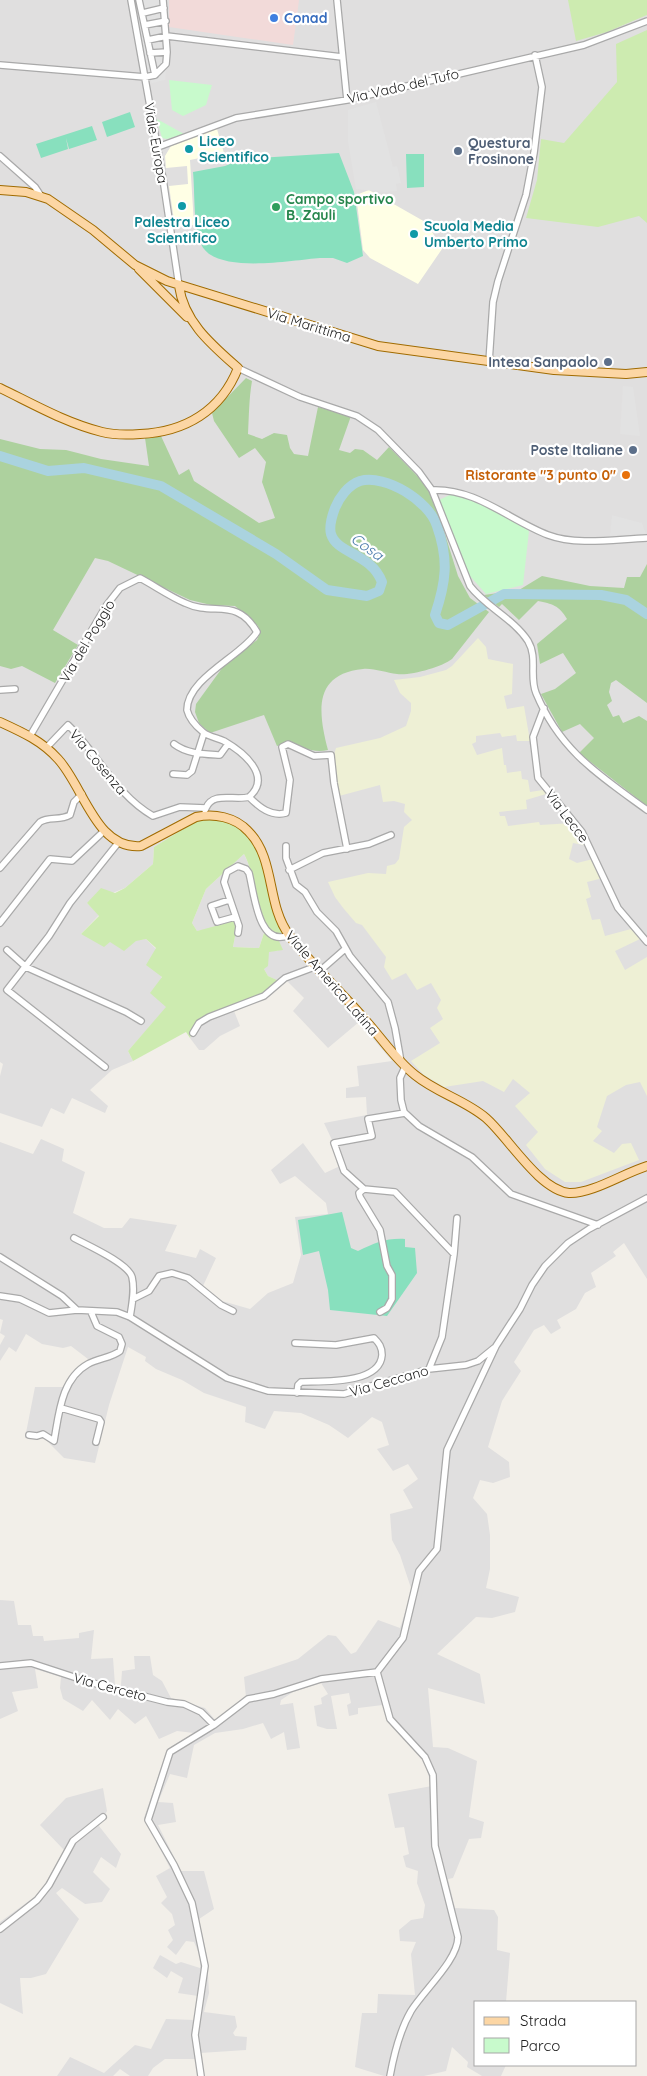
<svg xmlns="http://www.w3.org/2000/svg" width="647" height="2076" font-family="Quicksand,sans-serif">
<rect width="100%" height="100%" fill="#f2efe9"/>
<path fill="#e0dfdf" d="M0,0H647V1279L624,1243L613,1252L616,1256L591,1273L596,1287L585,1293L576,1309L557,1320L561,1328L551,1334L544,1325L534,1330L514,1362L521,1371L502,1401L488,1447L509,1462L510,1477L493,1483L480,1480L473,1498L487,1514L490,1535V1569L486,1588L519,1597L515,1612L492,1618L476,1617L437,1654L480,1674L485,1704L428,1688L433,1747L448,1748L477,1761L469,1817L484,1822L481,1838L469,1839L453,1878L448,1879L455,1908L494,1910L498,1917L497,1950L510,1953L506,2002H476V2065H506L501,2076H482L467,2067L468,2062L452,2047L446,2071L424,2076H384L355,2067L362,2013H377L378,1994L415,1995L411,1954L416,1942L400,1941L399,1930L411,1920L423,1918L425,1905L417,1883L418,1871L406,1867L403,1856L409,1854L404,1827L395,1828L388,1794L432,1786L423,1759L394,1727L383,1705L358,1708V1714L349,1716L347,1705L351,1703L349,1693L331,1696L337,1729H327L317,1726L314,1706L322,1704L321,1698L328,1694L321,1683L293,1692L281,1700L280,1705L293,1703L300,1748L287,1750L284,1732L271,1739L263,1723L243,1729L215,1733L194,1745L187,1778L170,1774L158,1802L173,1803L176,1822L158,1825L181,1871H204L214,1909L199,1919L207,1957L209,1993L204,2012L235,2016L237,2027L233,2033L235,2036L247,2037L246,2050L200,2053L201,2059H165L153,2068L148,2076H130L120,2069L113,2076H57L70,2057L104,2073L135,2045L151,2049L166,2019L195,2020L198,1996L178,1993L183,1978L171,1971L167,1978L153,1968L160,1955L176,1964L181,1962L200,1968V1956L194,1942L186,1941L176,1955L167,1947L173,1940L168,1930L175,1925L172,1914L161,1903L167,1897L156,1876L170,1868L144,1818L166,1753L172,1746L194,1733L177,1731L159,1739L146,1716L135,1724L118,1709L110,1720L92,1700L83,1711L63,1699L60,1688L61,1677L35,1669L38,1688L12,1692L18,1711L0,1719V1600L14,1601L18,1625H31L33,1636H43L44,1641L79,1638V1633L94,1630L91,1659L113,1658L115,1685H121L122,1671L135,1669L134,1656H150L153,1675L162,1681L171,1698L205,1708L216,1721L246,1697L244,1677L298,1659L328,1635L336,1636L351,1654L356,1652L378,1620L400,1628L412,1591L400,1555L392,1540L390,1514L413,1508L403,1490L418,1479L408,1464L393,1471L377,1449L389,1445L382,1422L372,1417L348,1438L329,1425L301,1413L274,1411L265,1429L245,1422L246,1407L204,1393L182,1380L156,1369L145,1361L146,1357L128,1347L109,1405L95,1463L64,1458L45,1439L25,1438L35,1387H63L88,1359L71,1346L63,1348L42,1344L26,1334L16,1352L9,1347L0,1361V1345L5,1336L0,1333L3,1320L0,1319V1142L33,1154L41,1139L64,1149L62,1161L85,1172L73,1213L104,1228H122L130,1218L177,1225L165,1251L196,1258L200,1249L216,1258L203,1286L222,1301L250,1309L268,1293L293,1283L301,1255L295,1217L328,1214L326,1203L295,1176L280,1184L271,1170L303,1143L325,1173L340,1166L330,1144L332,1140L324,1123L367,1115L366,1097L346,1098V1088L359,1086L357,1066L392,1061L359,1022L328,1048L293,1011L304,998L287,981L270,996L234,1011L240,1026L220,1036L204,1050H199L190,1038L194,1025L206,1017L278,981L268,976L264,969L269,951H278L272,938L264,933L259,948L233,947L237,926L197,931L192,923L206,889L244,854L252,872L262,913L263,865L198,820L154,847L153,864L125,888L87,903L99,915L81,934L109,942L146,939L156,949L167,1007L128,1051L133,1061L112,1070L90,1090L108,1106L105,1113L72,1098L64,1114L51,1108L42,1127L0,1113V1076L3,1064L0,1062Z
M103,1788L107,1811L99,1826L121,1854L116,1868L101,1857L93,1872L110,1889L102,1902L85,1904L62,1888L56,1893L79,1919L46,1974L31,1978H20L23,2014L0,2003V1922L40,1893L64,1850L40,1825L66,1798Z"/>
<path fill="#f2dad9" d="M169,0H299L293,45L169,27Z"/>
<path fill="#ffffe5" d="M217,129L224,153L190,160L194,225L175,227L169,186L188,184L187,166L166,168L165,156L171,146Z
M369,190L427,223L442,249L418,284L370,258L363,250L356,195Z"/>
<path fill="#eef0d5" d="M478,638L486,647L488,659L513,664L512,694L504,696L507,709L524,706L530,741H517L516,735L502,737L500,733L476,736V742L472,744L477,755L502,748L504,765H506L507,773L521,771L522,779L528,780L530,792L543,790L546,794L526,800L527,809L499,812L500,816H505L508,826L539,822L540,825L572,823L588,846L573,843L569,859L577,863L593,859L603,878L587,882L591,897L586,899L592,920L600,919L605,936L631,929L640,939L615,951L625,970L647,957V1096L640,1082L626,1085L607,1096L597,1127L602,1131L593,1141L614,1153L622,1144L631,1143L639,1160L581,1182H565L545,1169L526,1145L538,1132L515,1106L530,1093L513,1079L504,1092L483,1081L444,1087L424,1075L411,1061L440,1043L430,1028L443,1019L437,1008L441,1000L431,983L417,990L406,973L392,980L384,967L386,957L362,925L356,923L344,909L335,897L328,882L368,873L386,874L387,866L395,864L399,859L404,827L412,820L404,812L405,804L394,801L383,802L380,785L339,796L334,755L336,748L380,738L406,726L411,711V703L400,693L394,680L420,677L446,670L452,666Z"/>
<path fill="#cdebb0" d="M568,0H647V15L607,32L576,41Z
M647,30V223L639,216L598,227L526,218L537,180L541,139L564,143L617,82L616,44Z
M209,817C215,819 223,819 228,821C265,837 274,898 284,933L275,934C258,924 256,875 244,854L206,889L192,923L197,931L234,921L237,926L233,947L259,948L264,933L279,941L283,950L269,952L268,966L264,969L268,976L279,981L264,993L206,1017L194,1025L190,1038L186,1032L133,1061L128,1051L166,1007L150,993L162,977L146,965L156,948L146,939L136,941L124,951L110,942L104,947L81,934L99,916L87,903L101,888L115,893L125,888L153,864L154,847L198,820Z"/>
<path fill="#add19e" d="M246,378L252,381C249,398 249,416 248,434L262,439L274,433L287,435L290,448L294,454L308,456L318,407L351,416L339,450L350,453L355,449L363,450L377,460L389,447L427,486L440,518L458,576L470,598L489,612L452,659C442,667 410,676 397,674C386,673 374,668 363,669C313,674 318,712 328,750C308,755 298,740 277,746L264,715L210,733L199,723L195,712L196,704L225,664L257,640L260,633L258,626L235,606L211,605L190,600L108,561L95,558L53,630L78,645L55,683L22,666L11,669L0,666V439L40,449L66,450L101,459L149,466L145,438L161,436L179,475L189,469L194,481L259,523L275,518L262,482L266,462L255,448L239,458L214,421L212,413Z
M647,564V703L616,680L611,683L609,692L612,701L607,705L613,717L619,715L623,723L639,716L647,721V806L579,753L594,738L580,724L562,732L541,694L555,689L576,673L563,653L540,664L537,644L567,619C559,605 552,604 538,601L519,620L502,604L499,607L484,595L519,590L542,576L590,586L624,588L627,577H640Z"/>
<path fill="#c8facc" d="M169,80L212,85L206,105L183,116L172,110Z
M157,119L184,134L167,139L162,138Z
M454,493L494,508L529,531L523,585L486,594L470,576L439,500Z"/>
<path fill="#88e0be" d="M130,112L135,127L107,137L102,122Z
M92,126L97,140L69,149L66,138L68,149L41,158L36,144Z
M339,153L354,192L363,256L347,263L333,258H320C293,260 214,275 201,244C193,226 195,192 193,172L225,166L242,159Z
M406,154H424V187L407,188Z
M342,1212L351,1248L358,1251C375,1243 386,1238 405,1239V1247L415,1248L417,1273L387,1316L330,1310L328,1290L319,1251L303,1255L298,1220Z"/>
<path fill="#e2e2e2" d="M136,0H165L170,41L165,80L152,83L147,73Z
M376,102L393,167L397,166L401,183L396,184L397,191L384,192L356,189L348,141V110Z
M623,386L633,387L640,436L620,434Z
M612,515L642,523L646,534L610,536Z"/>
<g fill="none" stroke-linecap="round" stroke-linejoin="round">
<path stroke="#aad3df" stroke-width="10" d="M0,456L48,471L84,468L161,486L276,554L327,590L367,596L379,591L382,582C371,553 337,554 331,534C329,527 332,516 335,508C339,498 348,485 360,481C386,474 429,501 437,526C449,560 446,582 435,615L439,623L448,625L504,594L601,595L626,600L647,614"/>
<g stroke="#a9a9a9" stroke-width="8">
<path id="minor" d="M131,0L163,179L179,286
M337,0L347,100
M143,13L164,8
M145,25L166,21
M148,40L167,36L342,57
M150,53L167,52L163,0
M0,65L145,77L155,75L139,0
M155,75L166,64L167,52
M158,147L236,118L347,100L584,45L647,21
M0,156L35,187L41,196
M489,362L493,302L498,281L526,195L534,153L542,87L535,55
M238,368L300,397L357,416L378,430L419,472L432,490L470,586C486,607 514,619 528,641C538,658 529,676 536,693C560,751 599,775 647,810
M432,490C476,488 509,520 548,535C577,546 616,539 647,538
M0,690L15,689
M544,708L533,737L538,778L582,832L618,908L647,942
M30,736L106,606L120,588L140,578C155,586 169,596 185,603C214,617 236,596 257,632C242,656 187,678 187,710C189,718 197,727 203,732C209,737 218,738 224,741C243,752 273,776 249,797C234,801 213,791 206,808
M174,744C187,754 204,754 220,755L228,744
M47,747L68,725C98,754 116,795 153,816L180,807L206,808L205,810
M173,774L187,775L192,771L204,733
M249,797C259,807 271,817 286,813L290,780L282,747L288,744L314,756L331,755L334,783L347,849
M286,846V858L296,885L305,892L317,912L336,931L350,956L388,1002L395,1028L401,1062
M0,868L40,822C49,816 60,821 70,815L74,802L82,794
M289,870L323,853L369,844L391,835
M229,900L211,906L217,922L235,917
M0,923L50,859L72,861L104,831
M238,933L239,926L224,882L227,872L238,866L246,869L249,873C254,892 258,949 289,935
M7,950L26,967L126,1012L141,1021
M321,970L345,949
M193,1033L199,1023L209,1017L264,996L285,978L317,966
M105,1067L7,990L49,936L70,903L118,843
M405,1067L400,1078L401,1100L404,1112L419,1126L472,1157L511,1194L598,1225
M364,1189L344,1171L334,1143L372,1136L368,1119L405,1113
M74,1238C87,1245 128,1263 132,1277C135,1290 132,1304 130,1317
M454,1254L457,1218
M0,1257L62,1296L77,1310
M0,1296L20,1299L49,1313L77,1310L117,1312L130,1317L227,1378L268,1391L344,1394L429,1369L466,1365L478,1361L494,1348
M133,1299L149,1291L159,1276L172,1273L188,1278L221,1305L233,1311
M380,1312L387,1308L392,1299V1275L387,1266L380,1230L360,1197L359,1193L364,1189L395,1192L454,1254L442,1337L429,1369
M295,1343L336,1345L374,1338C379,1343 382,1347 382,1355C380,1385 321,1381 301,1382L298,1385L297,1393
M61,1408L99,1419L101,1422L96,1442
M29,1435L37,1436L43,1434L54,1441C59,1414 61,1379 88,1364C99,1358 111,1358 120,1351L122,1344L119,1337L97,1326L91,1312
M0,1666L31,1663L89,1682L167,1702L184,1704L201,1712L214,1725
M377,1672L390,1719L425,1757L433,1775L435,1846L458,1937C458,1960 424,1990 411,2011C400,2030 394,2054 390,2076
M0,1929L37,1900L49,1885L73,1841L103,1817
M201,2076L195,2035L205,1966L192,1903L174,1865L148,1820L170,1752L214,1725L248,1699L274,1694L321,1679L377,1672L403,1638L419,1571L437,1549L447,1450L496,1346L520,1309L532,1285L545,1266L568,1243L589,1229L647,1198"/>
</g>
<g stroke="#a06b00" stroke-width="10">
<path id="major" d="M0,190L26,192L48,199L93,230L135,265L167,281L378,346L554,370L626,374L647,372
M139,269L187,317
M0,388C33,404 66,423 102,432C114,435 128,435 140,434C185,432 221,411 238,368C212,345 184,322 179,286
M0,722C22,732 42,741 58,759C84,787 96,850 141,846L196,817C214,813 235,817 248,831C276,859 266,904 289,935C312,966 342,992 367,1022C383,1040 396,1060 415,1075C437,1093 465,1100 486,1118C508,1137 539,1190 569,1193C592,1194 624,1173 647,1166"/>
</g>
<use href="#minor" stroke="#fff" stroke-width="5.5"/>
<use href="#major" stroke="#fcd6a4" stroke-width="8"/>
</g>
<circle fill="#3f7fe0" stroke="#fff" stroke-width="2" cx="274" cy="18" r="5"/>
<g fill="#0f9aa8" stroke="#fff" stroke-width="2">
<circle cx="189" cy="149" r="5"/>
<circle cx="182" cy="206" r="5"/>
<circle cx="414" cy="234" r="5"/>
</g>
<g fill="#5c6f8a" stroke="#fff" stroke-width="2">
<circle cx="458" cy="151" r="5"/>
<circle cx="608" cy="362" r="5"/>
<circle cx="633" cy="450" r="5"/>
</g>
<circle fill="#2e9e5b" stroke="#fff" stroke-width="2" cx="276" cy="207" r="5"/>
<circle fill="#e8710a" stroke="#fff" stroke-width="2" cx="626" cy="475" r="5"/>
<g text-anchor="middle" stroke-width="4.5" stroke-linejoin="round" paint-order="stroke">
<g font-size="14" font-weight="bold" fill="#366cbe" stroke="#fff" text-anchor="start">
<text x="284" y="23">Conad</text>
</g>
<g font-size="14" fill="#222" stroke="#fff">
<text transform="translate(403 86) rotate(-13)" y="5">Via Vado del Tufo</text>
<text transform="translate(156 143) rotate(80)" y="5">Viale Europa</text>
<text transform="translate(309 325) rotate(17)" y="5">Via Marittima</text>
<text transform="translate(87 641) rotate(-59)" y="5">Via del Poggio</text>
<text transform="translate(98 762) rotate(50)" y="5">Via Cosenza</text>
<text transform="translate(567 816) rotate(53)" y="5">Via Lecce</text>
<text transform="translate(332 983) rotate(49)" y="5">Viale America Latina</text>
<text transform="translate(389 1381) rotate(-16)" y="5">Via Ceccano</text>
<text transform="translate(110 1687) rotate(15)" y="5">Via Cerceto</text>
</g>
<g font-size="14" font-weight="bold" fill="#0d838f" stroke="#fff" text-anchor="start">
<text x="199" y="146">Liceo<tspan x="199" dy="16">Scientifico</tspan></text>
<text x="182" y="227" text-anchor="middle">Palestra Liceo<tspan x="182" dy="16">Scientifico</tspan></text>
<text x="424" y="231">Scuola Media<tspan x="424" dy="16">Umberto Primo</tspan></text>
</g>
<g font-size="14" font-weight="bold" fill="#4e5e75" stroke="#fff" text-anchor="end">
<text x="468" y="148" text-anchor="start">Questura<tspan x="468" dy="16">Frosinone</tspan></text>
<text x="598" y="367">Intesa Sanpaolo</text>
<text x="623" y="455">Poste Italiane</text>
</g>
<g font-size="14" font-weight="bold" fill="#27864d" stroke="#fff" text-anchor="start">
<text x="286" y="204">Campo sportivo<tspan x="286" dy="16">B. Zauli</tspan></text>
</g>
<g font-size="14" font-weight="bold" fill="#c56008" stroke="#fff" text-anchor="end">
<text x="616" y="480">Ristorante "3 punto 0"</text>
</g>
<g font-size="15" font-style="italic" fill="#4a7aab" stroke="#fff">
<text transform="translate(367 547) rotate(35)" y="5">Cosa</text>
</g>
</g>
<rect x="474" y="2001" width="162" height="65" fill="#ffffff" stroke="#a7a7a7"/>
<rect x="484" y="2017" width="25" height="8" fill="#fcd6a4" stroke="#a7a7a7"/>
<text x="520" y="2026" font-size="15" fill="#222222">Strada</text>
<rect x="484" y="2038" width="25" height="15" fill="#c8facc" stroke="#a7a7a7"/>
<text x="520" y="2051" font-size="15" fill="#222222">Parco</text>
</svg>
